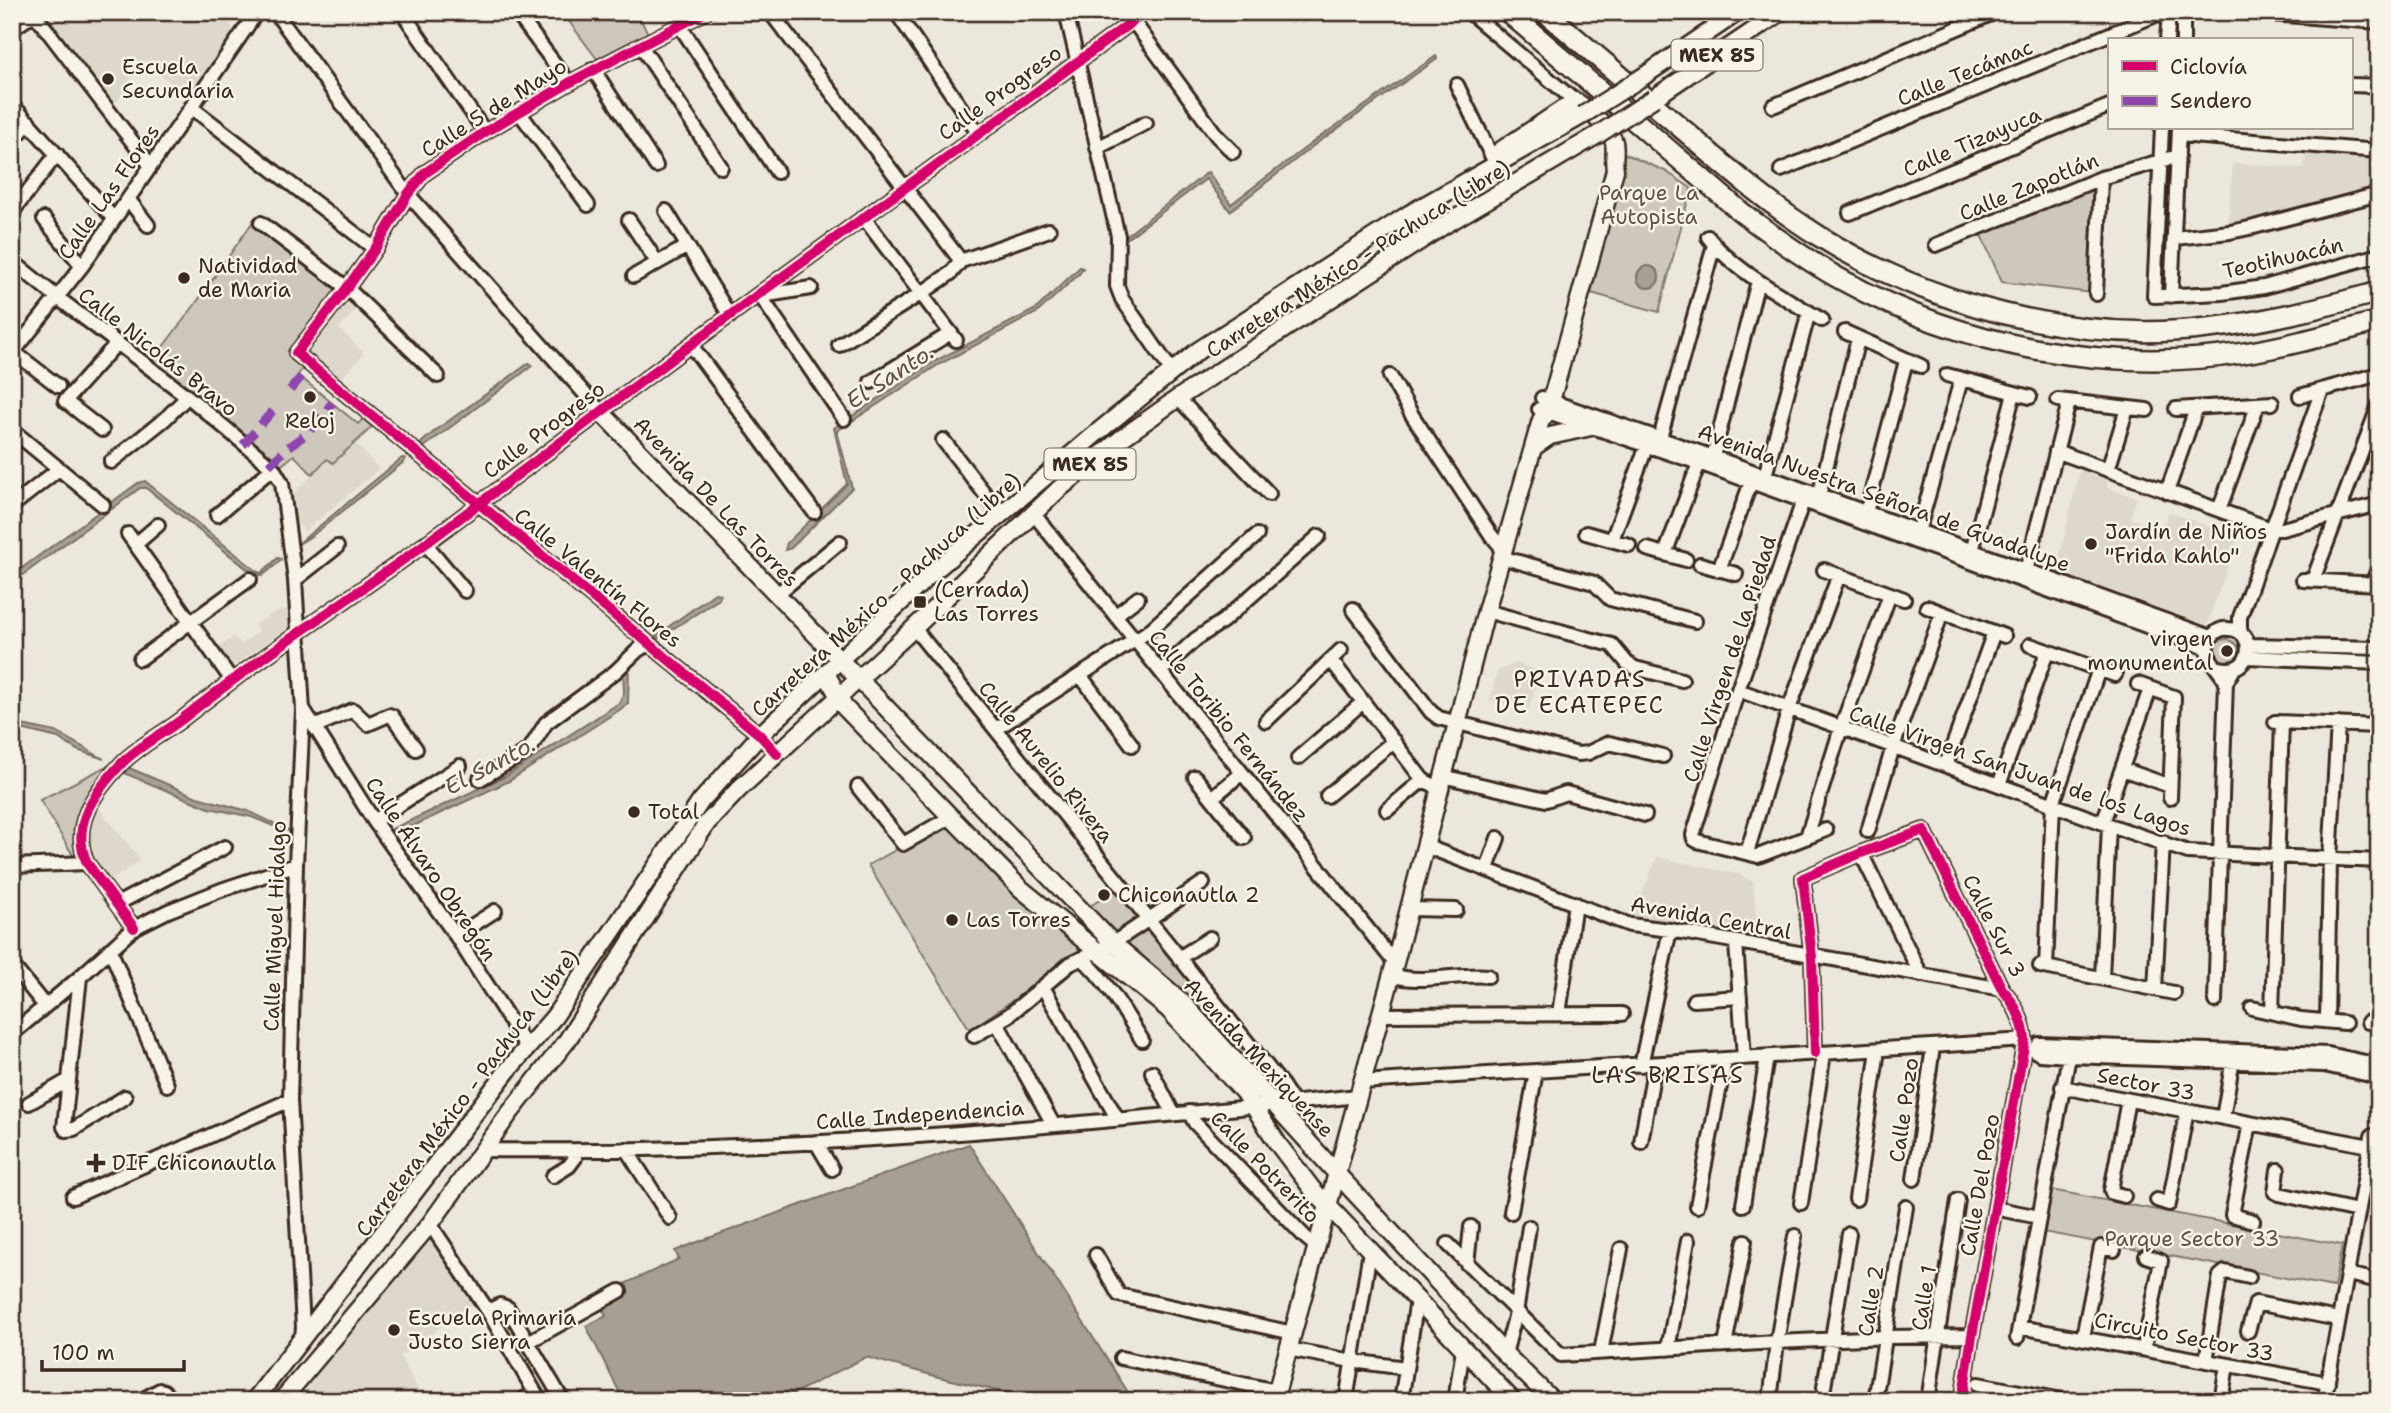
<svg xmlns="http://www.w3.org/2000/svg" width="2391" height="1413" font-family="'Shantell Sans',sans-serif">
<rect width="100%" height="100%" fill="#ece7dc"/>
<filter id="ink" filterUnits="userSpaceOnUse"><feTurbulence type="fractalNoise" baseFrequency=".0143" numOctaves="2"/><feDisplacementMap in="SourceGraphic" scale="14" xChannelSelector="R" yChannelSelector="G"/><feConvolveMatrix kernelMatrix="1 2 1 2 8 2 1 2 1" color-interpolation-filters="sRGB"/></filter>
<g filter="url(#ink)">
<path fill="#ddd7cc" d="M30,12H222L237,35L191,99L142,60L111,111Z
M2306,152L2379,158V191L2228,227L2233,163L2304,168Z
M344,293L359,306L339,328L364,353L340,380L302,348Z
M356,444L379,469L305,531L286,510L285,502L328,459L333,463Z
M2080,470L2108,479L2106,487L2137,498L2130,518L2162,529L2169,512L2238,537L2207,625L2056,571Z
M287,609L290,627L230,668L216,650L234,636L241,644L259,632L255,624L274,613Z
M1515,663L1540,671L1528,711L1490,700L1497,672Z
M93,801L141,860L107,883L86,858V832Z
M1657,857L1742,875L1743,878L1753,881L1758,938L1634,915Z
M433,1237L474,1303L400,1356L421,1395L412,1401H304V1383Z"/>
<path fill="#cec8bc" stroke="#84796d" stroke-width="2" d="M562,12H636L648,33L597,59Z
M1623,153L1665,171L1691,188L1659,312L1591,293Z
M2095,180L2093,293L2002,282L1977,226Z
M254,220L338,286L290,353L305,365L298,375L358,424L363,419L372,427L333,463L327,459L312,474L294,455L276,470L146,369L194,306Z
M2228,639C2237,644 2241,647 2240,658C2230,664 2224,663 2214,658L2211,645L2218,640Z
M107,766L109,768L81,804L74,828L76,857H74L40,800Z
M945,823L1015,891L1086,949L970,1030L868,865Z
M1116,890L1230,1023L1281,1090L1278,1093H1274L1087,908Z
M2051,1190L2342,1245L2334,1287L2043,1232Z"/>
<path fill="#a89f93" stroke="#7c7064" stroke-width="2" d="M1436,56L1437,59L1313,146L1230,211L1206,179L1124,241L1122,239L1208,172L1231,204L1317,139Z
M1637 277a11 11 0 1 1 22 0a11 11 0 1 1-22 0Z
M1080,267L1083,268L1080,273L1038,312L938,365L837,431L852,488L791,548L785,550L787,543L847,484L834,428L935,361L1036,309Z
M529,363L532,366L424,447H420L421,443L436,430Z
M402,458H405V461L313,535L294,547Z
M145,481L258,572L261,573L278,558L281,559L280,561L262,576L251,572L146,488H140L12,583V575L22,568L138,483Z
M715,593L721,594L719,599L657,639L656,636Z
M641,653L629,669L628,703L621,709L509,781L407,829L391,833L392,829L506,776L619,703L624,693L623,670Z
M12,723L56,732L104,759L77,750L58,738L12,727Z
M127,767L197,797L248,811L288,830L285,831L252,817L209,808L124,773L121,768Z
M969,1144L1128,1392L1176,1401H1039L935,1376L866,1357L779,1401H624L586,1326L606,1316L596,1297L679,1259L675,1251L695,1243Z"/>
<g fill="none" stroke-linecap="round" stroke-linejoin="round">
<g stroke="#3b2a1e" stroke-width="18">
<path id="minor" d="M33,12L151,166
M275,12L408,194L600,411
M402,12L485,132
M516,12L569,83
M705,12L569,83L485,132L425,173L408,194L375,249L347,288L296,353L760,735L777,754
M770,12L961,261
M896,12L978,133
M1066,12L1118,236L1117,286L1122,299L1173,373
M1469,12L1575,101
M2244,12L2379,22
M1133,21L1217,136L1233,152
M680,26L777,172
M12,29L34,14
M2167,40L2169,12
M2183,40V12
M641,46L721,167
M593,69L656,166
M1457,85L1492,157
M2351,85L2379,86
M1773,106L1996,12
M191,107L375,249
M18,111L114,219
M519,112L588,205
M2162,128L2154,296L2222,293L2264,287L2379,255
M2179,135L2379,151
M12,142L29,122
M1097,148L1146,123
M1781,170L2163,12
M128,199L148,225
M13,211L57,154
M666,211L730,316
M1850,213L2109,106
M864,218L956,340
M44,219L82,266
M629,220L657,262
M261,223L347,288L438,376
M1708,237C1733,270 1787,299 1822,320
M2175,238L2230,232L2254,227L2379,194
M1936,245L2101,178L2178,156
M12,261L58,298L192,400L273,468L282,483L295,580L303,710L296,865L290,1100L303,1327L302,1340
M634,276L686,247
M759,294L844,419
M2096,294L2101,178
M761,296L811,288
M2171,296L2179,129
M1845,332L1921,366
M691,345L814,512
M839,345L922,293L951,273L961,261L1049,230
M14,352L58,386
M12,354L82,266L257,12
M1947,375L2030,397
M1390,376L1412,415L1491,535L1503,549
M871,382L951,333
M2300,396L2379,374
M1178,398L1269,494
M1542,398L1713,457L2211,637
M2058,400L2147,410
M1539,409L1699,463L2207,648
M2176,409L2272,403
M12,430L103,505
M102,430L65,401L117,343
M1660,438L1714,245
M943,440L992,503L1004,513
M2056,451L2271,529H2282L2379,504
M1713,457L1758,281
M111,462L165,419L187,397
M2108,470L2127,408
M1765,476L1809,312
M2167,492L2196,409
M1805,495L1738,690L1693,835L1694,839L1697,841L1758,856L1826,830
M1819,496L1858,339
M12,506L59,469
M2219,510L2258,404
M1033,513L1395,963
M1866,513L1906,361
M217,515L273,468
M1918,532L1961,380
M1586,533L1629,545
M128,534L231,679
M1612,540L1647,445
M425,543L465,591
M136,544L158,525
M1647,549L1686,560
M1972,551L2014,393
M1665,554L1699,463
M1501,557L1594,583L1610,599L1695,621
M1700,564L1736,574
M1719,570L1751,482
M1824,570L1904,599
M2026,571L2069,402
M295,580L337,547
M2303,580L2379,584
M2313,580L2379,405
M2372,584L2379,567
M776,595L840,542
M1927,607L2004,636
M1353,609L1431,712L1439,718L1578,754L1588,753L1609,743L1663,756
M1486,611L1612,645L1627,663L1635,668L1682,680
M1116,615L1138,598
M914,628L1282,1085L1293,1102
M2240,633V617L2322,390
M2030,645L2115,675
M2248,645L2379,648
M2247,657L2379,663
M140,659L250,579
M1331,660L1423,780L1439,788
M2220,668C2254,676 2257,629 2228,629C2222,628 2217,631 2213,635C2196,652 2219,667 2226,682
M1161,671L1196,639L1223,621L1319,536
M1080,675L1132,745
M2138,684L2174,697L2170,798
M1738,690L2109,825L2188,852L2379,861
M304,710L374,821L456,936L528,1049
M1266,721L1341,650
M2275,722L2379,726
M314,727L353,710L368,724L389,715L392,716L416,749
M996,729L1149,631L1257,535
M1298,758L1363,702
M1946,765L1994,632
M2122,769L2170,786
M1442,776L1546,800L1566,793L1645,815
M1195,777L1244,838
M480,779L524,753L531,747L546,723L615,672L638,650L648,644
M1999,785L2047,652
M858,787L903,844L951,817
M1327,796L1394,741
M1212,798L1242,773
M1387,810L1423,780
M374,821L460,766
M2103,822L2150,689
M1868,831L1893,747L1942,613
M1807,837L1841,728L1890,594
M1425,846L1619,921L1630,925L1670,930L2002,989
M1747,853L1789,709L1839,575
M1861,853L1921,975
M12,866L87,863
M1487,869L1498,838
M117,904L225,847
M1409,909L1456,910
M134,928L87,863C70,825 94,793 120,765C137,747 161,735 181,720C261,656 347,601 429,541C541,458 651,373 763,291C890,198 1019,106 1145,12
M456,936L495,911
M1736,943L1744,1058
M110,949L167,1085
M1082,958C1107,981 1124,1011 1142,1040
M1179,958L1210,938
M12,965L45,1006
M2040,966L2174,993
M2046,967L2053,804L2099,669
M1392,975C1419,985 1457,973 1488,976
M80,977L64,1127L66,1130L74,1129L125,1097
M2102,978L2109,825
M1043,987L1117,1118
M2155,989L2163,842
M1694,1000L1740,997
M2215,1001L2226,682L2234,669
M2252,1008L2301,1019L2345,1023
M2272,1012L2282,723
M1559,1014L1575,903
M1380,1015L1622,1014
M2327,1021L2330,859L2338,724
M2368,1022H2379
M997,1023L1053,1124
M12,1034L80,977L134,928L168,911L221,890L296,865
M974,1036L1009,1015L1070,964L1113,943L1203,883
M1815,1053L1812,957L1803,878L1861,853L1924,830L2002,989C2014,1002 2024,1022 2025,1040L1972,1336L1962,1401
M1641,1065L1670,930
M2379,1065L2328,1054L2039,1044L2035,1051L2040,1054L2069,1056L2324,1065L2379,1077
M1152,1072L1173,1113
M1362,1082L2025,1040
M2062,1087L2370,1146
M29,1103L69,1080
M1189,1112L1195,1123L1305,1237L1316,1246
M2223,1118L2234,1053
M2250,1123L2232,1215L2253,1221
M816,1142L832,1169
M1641,1142L1655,1064
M626,1149L670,1218
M484,1150C776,1154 1068,1126 1358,1096
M2278,1170L2275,1192L2279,1194L2358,1211
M553,1176L569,1166L575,1158V1151
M1914,1179L1933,1047
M2124,1196L2112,1193L2111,1190L2128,1100
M73,1197L290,1100
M1856,1199L1878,1050
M2157,1200L2169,1204L2187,1111
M1801,1203L1824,1053
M1743,1205L1767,1057
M1697,1206L1725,1060
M2004,1210L2039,1217
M1511,1212L1536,1071
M430,1224L488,1311L540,1401
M1448,1244L1561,1355L1777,1342L1885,1337L1972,1336
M1096,1255L1119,1295L1293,1333
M1467,1264L1471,1227
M2347,1274L2379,1281
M488,1311L500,1305L508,1308L563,1401
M2019,1327L2328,1383
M2248,1331L2256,1303L2338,1319
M2083,1337L2101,1247L2114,1250
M2017,1338L2069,1056
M528,1342L620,1291
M1725,1345L1745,1241
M2144,1348L2161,1261L2146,1256
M1288,1349L1352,1361L1406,1368
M1668,1349L1688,1241
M1601,1352L1621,1249
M1505,1354L1516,1313L1529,1227
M1121,1358L1277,1391
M2206,1361L2220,1276L2225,1272L2249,1277
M1978,1384L2067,1401
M1824,1387L1849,1234
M2325,1397L2372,1136
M140,1401L160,1390L164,1391L172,1401
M521,1401L535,1392
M1346,1401L1370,1251
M1401,1401L1417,1300
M1455,1401L1463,1349
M1770,1401L1777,1342L1795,1236
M1875,1401L1906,1207
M1928,1401L1958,1200
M2221,1401L2227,1365"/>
</g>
<g stroke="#3b2a1e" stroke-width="21">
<path id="major" d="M1641,78L1738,12
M1654,98L1781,12
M600,411L1113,943L1182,1002L1338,1175L1505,1354L1553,1401
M1534,447L1550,436L1591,427
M826,673L844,707L1020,888L1168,1009L1247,1096L1278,1144L1313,1190L1513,1401
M254,1401L508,1070L554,1017L701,801L760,735L933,572L1099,431L1199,350L1409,214L1583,115
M281,1401L430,1224L509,1114L566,1042L707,823L739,789L914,628L1059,489L1122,438L1178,398L1443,226L1599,134
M1274,1401L1395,963L1486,611L1541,420L1548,412L1615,170C1613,160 1616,150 1614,142C1610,128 1586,107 1575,101L1500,151"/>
</g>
<g stroke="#3b2a1e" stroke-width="24">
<path id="highway" d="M1508,12L1741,212C1773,236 1807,261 1842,280C1963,347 2108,374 2244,353C2290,346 2334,333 2379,321
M1545,12C1592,52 1639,92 1686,132C1728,169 1771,206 1819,236C1931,306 2077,344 2208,328C2267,322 2322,307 2379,292"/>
</g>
<use href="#minor" stroke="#f7f3e8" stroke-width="12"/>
<use href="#major" stroke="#f7f3e8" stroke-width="16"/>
<use href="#highway" stroke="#f7f3e8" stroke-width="19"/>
<g stroke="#3b2a1e" stroke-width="21" stroke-linecap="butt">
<path id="major-bridge" d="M1583,115L1641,78
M1599,134L1654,98"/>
</g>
<use href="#major-bridge" stroke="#f7f3e8" stroke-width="16"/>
<path stroke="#8e44ad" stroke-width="9" stroke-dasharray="18 9" stroke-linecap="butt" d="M290,390L301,377
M243,445L276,407
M269,465L291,445L308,433L332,403"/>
<g stroke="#f7f3e8" stroke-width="15">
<path id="cycleway" d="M705,12L569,83L485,132L425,173L408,194L375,249L347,288L296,353L760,735L777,754
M134,928L87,863C70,825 94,793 120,765C137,747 161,735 181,720C261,656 347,601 429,541C541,458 651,373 763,291C890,198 1019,106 1145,12
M1815,1053L1812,957L1803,878L1861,853L1924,830L2002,989C2014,1002 2024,1022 2025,1040L1972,1336L1962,1401"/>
</g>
<use href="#cycleway" stroke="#d6006c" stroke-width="10"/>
</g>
</g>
<g fill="#3b2a1e" stroke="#f7f3e8" stroke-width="2.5">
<circle cx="108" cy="79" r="7"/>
<circle cx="184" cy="278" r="7"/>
<circle cx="310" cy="397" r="7"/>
<circle cx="2091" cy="544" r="7"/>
<rect x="913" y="595" width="14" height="14" rx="3.5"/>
<circle cx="2227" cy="651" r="7"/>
<circle cx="634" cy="812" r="7"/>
<circle cx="1104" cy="895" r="7"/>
<circle cx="952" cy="920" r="7"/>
<path d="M92.5 1152.5h7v7h7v7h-7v7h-7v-7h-7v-7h7z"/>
<circle cx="394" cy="1330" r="7"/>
</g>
<g text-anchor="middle" stroke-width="5" stroke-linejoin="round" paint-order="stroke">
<g fill="#f7f3e8" stroke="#73665b" stroke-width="2">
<rect x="1671.5" y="39.5" width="91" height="31" rx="5"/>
<rect x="1044.5" y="448.5" width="91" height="31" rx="5"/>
</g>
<g font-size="19" font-weight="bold" fill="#3b2a1e">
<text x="1717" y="62">MEX 85</text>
<text x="1090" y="471">MEX 85</text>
</g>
<g font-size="21" fill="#3b2a1e" stroke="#f7f3e8" text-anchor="start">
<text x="122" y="74">Escuela<tspan x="122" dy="24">Secundaria</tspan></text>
<text x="198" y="273">Natividad<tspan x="198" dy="24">de Maria</tspan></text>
<text x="310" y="428" text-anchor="middle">Reloj</text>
<text x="2105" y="539">Jardín de Niños<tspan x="2105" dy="24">"Frida Kahlo"</tspan></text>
<text x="934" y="597">(Cerrada)<tspan x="934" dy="24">Las Torres</tspan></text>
<text x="2213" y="646" text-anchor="end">virgen<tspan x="2213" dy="24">monumental</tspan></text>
<text x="648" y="819">Total</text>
<text x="1118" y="902">Chiconautla 2</text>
<text x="966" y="927">Las Torres</text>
<text x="112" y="1170">DIF Chiconautla</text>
<text x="408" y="1325">Escuela Primaria<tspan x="408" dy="24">Justo Sierra</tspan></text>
</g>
<g font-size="21" fill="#3b2a1e" stroke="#f7f3e8">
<text transform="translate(1965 73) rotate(-22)" y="7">Calle Tecámac</text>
<text transform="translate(1000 93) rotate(-36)" y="7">Calle Progreso</text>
<text transform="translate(494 108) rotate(-32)" y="7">Calle 5 de Mayo</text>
<text transform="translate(1972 142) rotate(-23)" y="7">Calle Tizayuca</text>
<text transform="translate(2029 187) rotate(-22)" y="7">Calle Zapotlán</text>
<text transform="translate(109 192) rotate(-55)" y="7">Calle Las Flores</text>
<text transform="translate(2283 258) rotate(-13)" y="7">Teotihuacán</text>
<text transform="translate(1358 259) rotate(-32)" y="7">Carretera México - Pachuca (Libre)</text>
<text transform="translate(158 352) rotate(38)" y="7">Calle Nicolás Bravo</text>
<text transform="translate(544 430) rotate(-37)" y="7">Calle Progreso</text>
<text transform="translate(1884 498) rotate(20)" y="7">Avenida Nuestra Señora de Guadalupe</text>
<text transform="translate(716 502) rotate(46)" y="7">Avenida De Las Torres</text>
<text transform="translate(598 578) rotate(39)" y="7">Calle Valentín Flores</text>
<text transform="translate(886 595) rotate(-42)" y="7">Carretera México - Pachuca (Libre)</text>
<text transform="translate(1730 659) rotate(-72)" y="7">Calle Virgen de la Piedad</text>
<text transform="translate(1229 726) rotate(51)" y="7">Calle Toribio Fernández</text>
<text transform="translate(1046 762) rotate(51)" y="7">Calle Aurelio Rivera</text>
<text transform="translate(2020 771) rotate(19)" y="7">Calle Virgen San Juan de los Lagos</text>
<text transform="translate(431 869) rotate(56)" y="7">Calle Álvaro Obregón</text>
<text transform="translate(1711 918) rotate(10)" y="7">Avenida Central</text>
<text transform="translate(275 926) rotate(-88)" y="7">Calle Miguel Hidalgo</text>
<text transform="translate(1994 926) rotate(63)" y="7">Calle Sur 3</text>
<text transform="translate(1259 1058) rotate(47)" y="7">Avenida Mexiquense</text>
<text transform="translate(2146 1084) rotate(11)" y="7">Sector 33</text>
<text transform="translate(467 1093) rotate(-53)" y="7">Carretera México - Pachuca (Libre)</text>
<text transform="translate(1904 1110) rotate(-82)" y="7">Calle Pozo</text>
<text transform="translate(920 1115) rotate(-4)" y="7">Calle Independencia</text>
<text transform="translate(1265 1167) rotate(46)" y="7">Calle Potrerito</text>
<text transform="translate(1980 1185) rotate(-80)" y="7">Calle Del Pozo</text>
<text transform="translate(1924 1298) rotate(-81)" y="7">Calle 1</text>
<text transform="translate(1871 1301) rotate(-81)" y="7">Calle 2</text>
<text transform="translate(2184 1337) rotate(11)" y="7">Circuito Sector 33</text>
</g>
<g font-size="21" fill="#605246" stroke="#f7f3e8">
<text x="1649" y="200">Parque La<tspan x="1649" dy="24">Autopista</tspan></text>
<text x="2192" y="1246">Parque Sector 33</text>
</g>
<g font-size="23" font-style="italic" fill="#615347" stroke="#f7f3e8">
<text transform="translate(890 376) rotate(-33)" y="8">El Santo.</text>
<text transform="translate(490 765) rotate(-28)" y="8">El Santo.</text>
</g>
<g font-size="23" letter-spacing="2" fill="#3b2a1e" stroke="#f7f3e8">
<text x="1580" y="687">PRIVADAS<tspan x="1580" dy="26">DE ECATEPEC</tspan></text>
<text x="1668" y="1083">LAS BRISAS</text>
</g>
</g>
<rect width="2391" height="1413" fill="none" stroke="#f7f3e8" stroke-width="42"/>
<rect x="21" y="21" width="2349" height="1371" fill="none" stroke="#3b2a1e" stroke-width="2.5" filter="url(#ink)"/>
<rect x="2108" y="38" width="245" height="91" fill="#f7f3e8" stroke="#aca397" stroke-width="2"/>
<rect x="2122" y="61" width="35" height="10" fill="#d6006c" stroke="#aca397" stroke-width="2"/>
<text x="2170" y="74" font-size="21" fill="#3b2a1e">Ciclovía</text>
<rect x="2122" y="96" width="35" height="10" fill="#8e44ad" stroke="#aca397" stroke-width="2"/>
<text x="2170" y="108" font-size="21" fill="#3b2a1e">Sendero</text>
<path d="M42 1360v10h142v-10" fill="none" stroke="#3b2a1e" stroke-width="3.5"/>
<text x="52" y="1360" font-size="21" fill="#3b2a1e" stroke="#f7f3e8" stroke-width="5" paint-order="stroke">100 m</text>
</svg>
